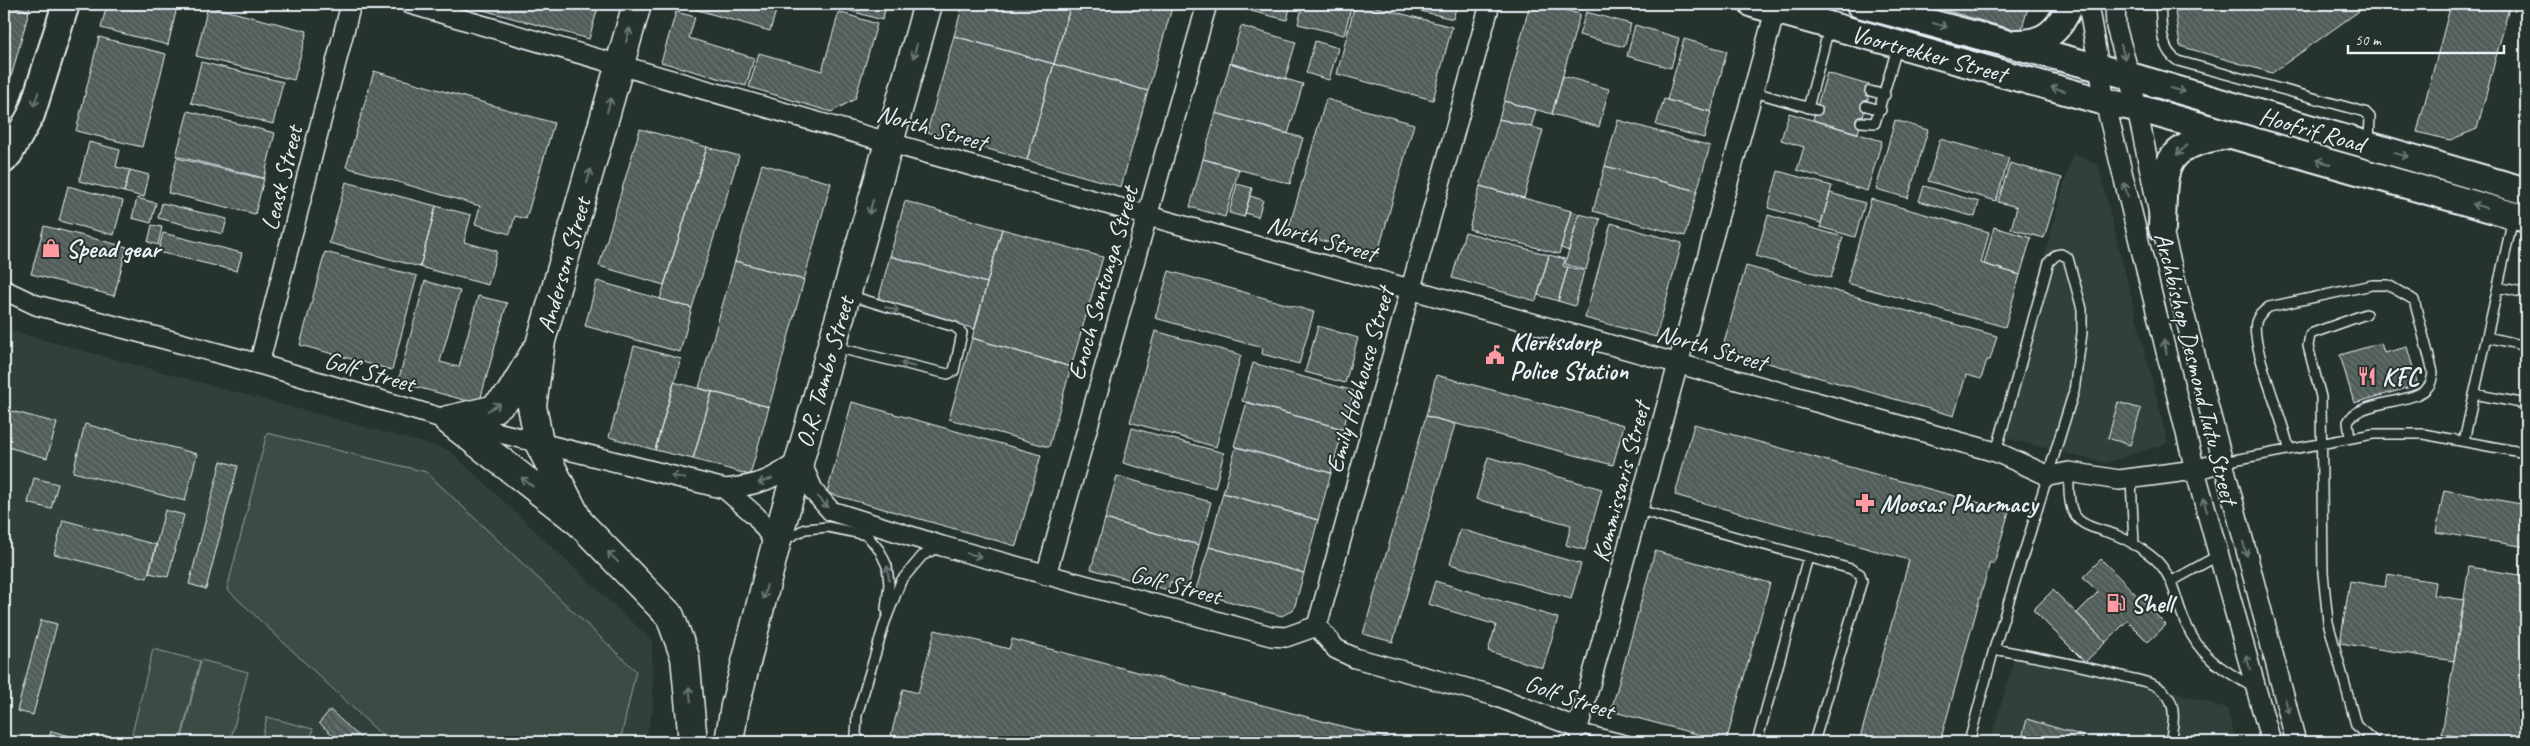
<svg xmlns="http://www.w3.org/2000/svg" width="2530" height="746" font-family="Caveat,sans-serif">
<defs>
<pattern id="building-back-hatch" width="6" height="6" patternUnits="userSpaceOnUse" patternTransform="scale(1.25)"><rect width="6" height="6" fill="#505c59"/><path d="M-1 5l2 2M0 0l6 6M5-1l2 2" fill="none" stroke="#697472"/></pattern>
</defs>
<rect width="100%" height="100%" fill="#26332d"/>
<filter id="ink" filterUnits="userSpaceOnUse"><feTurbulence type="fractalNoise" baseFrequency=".02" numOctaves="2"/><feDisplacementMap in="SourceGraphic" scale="10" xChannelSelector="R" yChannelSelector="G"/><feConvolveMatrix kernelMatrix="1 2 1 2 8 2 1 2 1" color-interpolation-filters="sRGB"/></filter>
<g filter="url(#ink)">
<path fill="#333f3a" d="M2073,154L2098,165L2168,443L2105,463L1993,435Z
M4,329L449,450L652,641L653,709L645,742H4Z
M2018,647L2227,708L2236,742H1990Z"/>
<path fill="#3e4b47" stroke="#939ea0" d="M267,433L426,472L636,671L620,742H389L227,589Z
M153,649L200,661L180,742H130Z
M201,660L248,672L230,742H181Z
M267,717L313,729L310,742H261Z"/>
<path fill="url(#building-back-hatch)" stroke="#e8f1f8" d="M4,4H31L29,11Z
M107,4H163L177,7L168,45L101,28Z
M461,4H599L589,39Z
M677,4H778L770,31Z
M827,4H887L882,20Z
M963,4H1071L1054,64L954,36Z
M1071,4H1173L1148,91L1054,64Z
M1252,4H1291L1287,20L1251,11Z
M1303,4H1352L1344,35L1298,24Z
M1355,4H1365L1452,27L1433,100L1337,74Z
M1392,4H1457L1453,19Z
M1530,4H1542L1580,14L1552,114L1504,101Z
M1923,4H2029L2021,32Z
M2174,4H2369L2272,73L2180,46Z
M2451,4H2510L2477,129L2450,140L2417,132Z
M4,5L29,11L7,92L4,91Z
M208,6L307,31L294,80L196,56Z
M676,12L695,17L689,38L754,58L746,86L661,62Z
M839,12L877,24L855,99L831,112L749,87L759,53L822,71Z
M1586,12L1631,24L1624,47L1579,35Z
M1635,25L1679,38L1671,68L1627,56Z
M1241,26L1296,42L1285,79L1230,63Z
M954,36L1054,64L1027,160L927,132Z
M99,37L166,54L142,147L76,131Z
M1684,39L1727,51L1711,112L1667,100Z
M1315,41L1338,48L1329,80L1306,73Z
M201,62L283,82L273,124L191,103Z
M1230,63L1303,84L1288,134L1216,113Z
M1054,64L1148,91L1121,187L1027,160Z
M374,71L554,123L526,219L515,216L510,234L475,224L480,206L346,167Z
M1827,73L1872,86L1858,133L1813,120Z
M1563,76L1609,89L1599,127L1552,114Z
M1326,99L1414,124L1377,256L1288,231Z
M1664,99L1711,112L1704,138L1656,125Z
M1504,101L1536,110L1531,127L1499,119Z
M188,111L275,133L264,178L176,156Z
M1216,113L1303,138L1290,184L1203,159Z
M1789,113L1882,141L1867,191L1797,170L1804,147L1781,140Z
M1499,119L1543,130L1524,198L1480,186Z
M1618,120L1710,146L1697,191L1605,166Z
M1895,120L1928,130L1908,198L1876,189Z
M640,129L707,147L664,285L599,266Z
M1940,139L2009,158L1996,201L1928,181Z
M89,142L120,150L116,167L130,170L124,192L79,181Z
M707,147L739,156L692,308L660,299Z
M177,158L264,179L255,214L168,193Z
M1203,159L1239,169L1225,217L1190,207Z
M2010,163L2062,178L2044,238L2011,229L2017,207L1998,202Z
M762,164L831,183L804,280L735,261Z
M1605,166L1697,191L1685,236L1593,211Z
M130,170L149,175L144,197L124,192Z
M1778,171L1832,186L1821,223L1768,208Z
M346,182L436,206L420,267L329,243Z
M1237,184L1252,188L1244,217L1229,213Z
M68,186L123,201L114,235L59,221Z
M1480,186L1571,211L1559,254L1469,229Z
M1924,186L1979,202L1975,217L1919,201Z
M1830,193L1865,203L1855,237L1820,227Z
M1250,196L1263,200L1258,217L1245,213Z
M137,198L156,203L151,223L132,218Z
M1871,199L1989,232L1981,263L2020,275L2005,327L1847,283Z
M905,201L1002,229L987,283L890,256Z
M162,203L227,219L223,234L158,218Z
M436,206L471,215L464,242L497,251L488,285L420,267Z
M1571,211L1579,214L1569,251L1561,248Z
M1579,214L1600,219L1586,270L1565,264Z
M1768,215L1843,237L1831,278L1756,256Z
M1611,223L1682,243L1656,337L1585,318Z
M152,225L162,227L158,245L148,242Z
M44,226L127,247L114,296L31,274Z
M1994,227L2031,238L2020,275L1984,264Z
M1002,229L1103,257L1071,367L972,338Z
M1465,232L1549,255L1536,301L1452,278Z
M163,233L242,253L237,271L158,252Z
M325,252L417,276L392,370L300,345Z
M1549,255L1565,259L1563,266L1568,267L1558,301L1538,295Z
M890,256L987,283L975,329L878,301Z
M735,261L804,280L769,407L699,388Z
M1746,266L1997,336L1990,360H1987L1981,379L1966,375L1954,416L1722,350Z
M1568,267L1584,271L1575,306L1558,301Z
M1169,271L1314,312L1299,364L1262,354L1263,348L1155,318Z
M425,281L460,291L440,362L459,367L478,296L507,303L479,404L398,382Z
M597,281L692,308L680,352L585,326Z
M1318,326L1358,338L1345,383L1305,372Z
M1155,331L1241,355L1216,447L1130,422Z
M972,338L1071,367L1049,447L949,419Z
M2381,343L2384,353L2407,347L2418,385L2354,403L2340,355Z
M634,346L681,359L655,450L609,437Z
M1253,363L1354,391L1343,429L1242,401Z
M1436,375L1624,425L1613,465L1426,416Z
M674,382L712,392L693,459L655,450Z
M712,392L769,407L750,475L693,459Z
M852,402L1041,455L1016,546L827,493Z
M1247,402L1343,429L1331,473L1234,446Z
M2118,402L2141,409L2130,445L2108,438Z
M4,409L57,423L47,458L4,446Z
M1426,416L1455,424L1393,642L1363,634Z
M85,424L197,454L185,501L73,472Z
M1694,424L2009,511L1994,564L1990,562L1940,742H1859L1909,560L1675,495Z
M1132,428L1224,453L1215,488L1123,463Z
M1236,447L1331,473L1318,520L1223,493Z
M1488,457L1602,489L1585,550L1566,545L1571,525L1476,499Z
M221,461L238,466L206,589L189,584Z
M1117,476L1211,502L1199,545L1105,519Z
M34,478L58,484L51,509L28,503Z
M2444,490L2526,505V547L2436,532Z
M1223,493L1318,520L1304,573L1209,547Z
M165,510L184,515L168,577L149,573Z
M1105,519L1199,545L1188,587L1170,582L1168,590L1091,569Z
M63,520L157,545L147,578L54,554Z
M1460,529L1581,564L1571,599L1450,564Z
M1209,547L1304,573L1294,609L1282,616L1195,592Z
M1655,551L1770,583L1726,742L1611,711Z
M2101,559L2166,625L2148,642L2127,621L2106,642L2077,613L2098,592L2083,577Z
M2469,567L2526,576V742H2491L2442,734Z
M2387,574L2436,582L2434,595L2464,600L2454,661L2340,643L2350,581L2385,587Z
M1435,581L1558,618L1543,668L1488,651L1496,625L1428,604Z
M2053,590L2106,642L2085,662L2033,610Z
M41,620L57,624L33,715L17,711Z
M935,630L1009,649L1012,639L1402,742H919L891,735L903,689L918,693Z
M330,710L365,742H341L319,723Z
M2027,719L2083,736L2081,742H2021Z
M51,731L86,740V742H48Z"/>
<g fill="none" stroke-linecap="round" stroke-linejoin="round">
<g stroke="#e8f1f8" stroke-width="12">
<path id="lane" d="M2160,4C2162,23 2159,50 2178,61L2365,112L2370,117L2369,142
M1870,91L1885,95
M1754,92L1817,110
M1866,106L1881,110
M1808,108L1829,28
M1861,122L1875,123L1898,45
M2498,287L2526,293
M2366,314L2313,333L2310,335L2308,346L2321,397L2323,573L2328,622L2356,725L2375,742
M2487,337L2526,346
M834,347L948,374L954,371L962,333L955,327L848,295
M2474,394L2526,404
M2464,441L2513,218
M2289,449C2284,421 2250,345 2256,322C2258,315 2263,311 2269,307L2372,285H2388L2414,300L2433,372C2432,378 2432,383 2428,387C2416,404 2357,400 2348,422L2350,438
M2223,462L2373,434H2423L2526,453
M2069,472C2069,483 2068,495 2071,506C2075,527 2100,529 2116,535C2130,541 2148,552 2158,562C2175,580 2176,603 2186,624C2201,659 2223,669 2254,688
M2131,479L2134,545
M1639,510L1851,569L1860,574L1862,581L1814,742
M782,541L805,529L828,527L867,535L880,551L887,566L889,584L886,609
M2172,581L2219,555
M1994,649C2038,657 2082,665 2125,677C2138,680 2154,682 2164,692C2178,704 2173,727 2170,742
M861,742L856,735L857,715L885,622L901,581L922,556L939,547
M1575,742L1578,728L1634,742
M1757,742L1808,557
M1969,742L1994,649L2074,391L2082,333V309L2068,258L2061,254L2056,255L2049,262L1996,452"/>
</g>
<g stroke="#e8f1f8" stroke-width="22">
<path id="street" d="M410,4C937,159 1467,305 1996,452L2049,476L2069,472L2119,480L2195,470L2222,462
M2088,4L2105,102L2195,470L2271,742
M2115,4L2116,27L2130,76L2162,228L2296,742
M4,290L36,305L259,364L448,420L725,489C762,484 770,481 800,460L814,492L831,511L942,546L1271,636L1286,637L1317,626L1336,649L1355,658L1492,695L1578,728L1777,4
M259,364L351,4
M725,489L756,516L776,544
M1046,575L1207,4
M1317,626L1490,4"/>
</g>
<g stroke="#e8f1f8" stroke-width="30">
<path id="secondary" d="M1753,4L2105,102L2137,108L2526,219
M1859,4L2130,76L2526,191
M2016,43C2045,44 2060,30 2070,4
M4,160L9,154L31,115L66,4
M2162,228C2164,171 2158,146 2224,136"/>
</g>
<g stroke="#e8f1f8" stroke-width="31">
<path id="primary" d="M448,420L579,522L670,616L685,657L693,742
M448,420L492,410L509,396L535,352
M579,522L539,443L532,406L541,341L637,4
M729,742L735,706L776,544L928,4"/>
</g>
<use href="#lane" stroke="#26332d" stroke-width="9"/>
<use href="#street" stroke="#26332d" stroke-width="19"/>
<use href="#secondary" stroke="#26332d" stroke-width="26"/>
<use href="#primary" stroke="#26332d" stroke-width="28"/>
</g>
<defs><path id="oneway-shaft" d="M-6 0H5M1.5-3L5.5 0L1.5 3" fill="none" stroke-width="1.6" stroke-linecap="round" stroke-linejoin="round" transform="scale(1.25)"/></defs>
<g stroke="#6a7674">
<use href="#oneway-shaft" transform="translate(1940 25) rotate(15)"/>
<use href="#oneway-shaft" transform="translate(628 35) rotate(-74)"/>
<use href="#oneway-shaft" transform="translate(915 51) rotate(106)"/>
<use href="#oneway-shaft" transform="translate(2123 52) rotate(74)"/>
<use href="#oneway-shaft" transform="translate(2058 89) rotate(-165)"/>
<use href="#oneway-shaft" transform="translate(2178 90) rotate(16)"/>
<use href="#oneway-shaft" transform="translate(36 99) rotate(108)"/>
<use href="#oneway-shaft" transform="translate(609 105) rotate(-75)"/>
<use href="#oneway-shaft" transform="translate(2182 150) rotate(138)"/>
<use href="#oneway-shaft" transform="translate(2401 155) rotate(16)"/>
<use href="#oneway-shaft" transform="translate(2323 162) rotate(-164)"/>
<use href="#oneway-shaft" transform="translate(589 176) rotate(-74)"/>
<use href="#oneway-shaft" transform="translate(2126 190) rotate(-104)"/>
<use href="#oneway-shaft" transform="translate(2479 206) rotate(-164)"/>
<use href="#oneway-shaft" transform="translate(871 207) rotate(106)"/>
<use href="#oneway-shaft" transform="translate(892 309) rotate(18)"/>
<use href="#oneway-shaft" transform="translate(2165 347) rotate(-104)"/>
<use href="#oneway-shaft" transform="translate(908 365) rotate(-167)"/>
<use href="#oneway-shaft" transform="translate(494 407) rotate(-32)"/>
<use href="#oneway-shaft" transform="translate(678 477) rotate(-166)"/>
<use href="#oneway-shaft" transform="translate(765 481) rotate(161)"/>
<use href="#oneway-shaft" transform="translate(527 482) rotate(-142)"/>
<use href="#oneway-shaft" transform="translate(823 502) rotate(47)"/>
<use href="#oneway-shaft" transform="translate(2205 505) rotate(-106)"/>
<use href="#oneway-shaft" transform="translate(2245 549) rotate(75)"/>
<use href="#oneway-shaft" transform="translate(974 555) rotate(15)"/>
<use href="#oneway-shaft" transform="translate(613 557) rotate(-134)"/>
<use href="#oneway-shaft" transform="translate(888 573) rotate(-99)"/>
<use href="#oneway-shaft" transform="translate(765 592) rotate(104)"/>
<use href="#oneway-shaft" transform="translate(2248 662) rotate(-105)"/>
<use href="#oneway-shaft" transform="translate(690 694) rotate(-97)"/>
<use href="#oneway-shaft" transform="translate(2287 706) rotate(75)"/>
</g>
</g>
<defs>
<g id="shop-bare" transform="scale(1.5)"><path d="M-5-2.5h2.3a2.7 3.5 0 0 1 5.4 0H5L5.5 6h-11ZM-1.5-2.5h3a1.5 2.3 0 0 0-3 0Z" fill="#ff9aa2" stroke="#26332d" stroke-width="2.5" paint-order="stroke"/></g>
<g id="civic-bare" transform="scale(1.5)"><path d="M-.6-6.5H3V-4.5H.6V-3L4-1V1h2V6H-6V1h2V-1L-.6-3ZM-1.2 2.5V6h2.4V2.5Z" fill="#ff9aa2" stroke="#26332d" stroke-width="2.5" paint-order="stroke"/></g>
<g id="restaurant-bare" transform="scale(1.5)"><path d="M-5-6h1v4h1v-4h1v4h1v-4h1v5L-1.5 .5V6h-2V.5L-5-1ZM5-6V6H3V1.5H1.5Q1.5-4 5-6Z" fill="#ff9aa2" stroke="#26332d" stroke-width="2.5" paint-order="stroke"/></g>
<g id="pharmacy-bare" transform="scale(1.5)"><path d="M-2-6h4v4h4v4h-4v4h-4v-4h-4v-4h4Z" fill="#ff9aa2" stroke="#26332d" stroke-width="2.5" paint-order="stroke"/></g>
<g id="fuel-bare" transform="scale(1.5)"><path d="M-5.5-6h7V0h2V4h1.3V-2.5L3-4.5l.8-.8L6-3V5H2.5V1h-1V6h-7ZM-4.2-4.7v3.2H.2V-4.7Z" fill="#ff9aa2" stroke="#26332d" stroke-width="2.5" paint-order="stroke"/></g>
</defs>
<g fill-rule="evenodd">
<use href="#shop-bare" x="51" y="248"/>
<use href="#civic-bare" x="1495" y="355"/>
<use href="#restaurant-bare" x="2367" y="376"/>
<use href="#pharmacy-bare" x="1865" y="503"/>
<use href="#fuel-bare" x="2116" y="603"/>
</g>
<g text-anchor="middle" stroke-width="4" stroke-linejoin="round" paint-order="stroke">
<g font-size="25" fill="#e8f1f8" stroke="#26332d">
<text transform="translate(1929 53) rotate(15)" y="9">Voortrekker Street</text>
<text transform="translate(932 127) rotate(16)" y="9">North Street</text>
<text transform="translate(2312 129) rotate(16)" y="9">Hoofrif Road</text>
<text transform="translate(281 178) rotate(-76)" y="9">Leask Street</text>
<text transform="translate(1322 238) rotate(16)" y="9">North Street</text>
<text transform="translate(563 265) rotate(-74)" y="9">Anderson Street</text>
<text transform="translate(1102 283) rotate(-74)" y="9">Enoch Sontonga Street</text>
<text transform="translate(1712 347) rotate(16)" y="9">North Street</text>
<text transform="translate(2197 368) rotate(76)" y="9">Archbishop Desmond Tutu Street</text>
<text transform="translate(370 371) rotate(16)" y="9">Golf Street</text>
<text transform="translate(824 372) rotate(-74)" y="9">O.R. Tambo Street</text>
<text transform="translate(1359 380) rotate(-74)" y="9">Emily Hobhouse Street</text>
<text transform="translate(1620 482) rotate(-75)" y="9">Kommissaris Street</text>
<text transform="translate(1176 584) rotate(15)" y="9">Golf Street</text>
<text transform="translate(1570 696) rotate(19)" y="9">Golf Street</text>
</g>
<g font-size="25" font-weight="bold" fill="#e8f1f8" stroke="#26332d" text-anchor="start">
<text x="66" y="257">Spead gear</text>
<text x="1510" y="350">Klerksdorp<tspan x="1510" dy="29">Police Station</tspan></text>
<text x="2382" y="385">KFC</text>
<text x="1880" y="512">Moosas Pharmacy</text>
<text x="2131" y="612">Shell</text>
</g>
</g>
<rect width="2530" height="746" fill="none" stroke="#26332d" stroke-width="20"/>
<rect x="10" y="10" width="2510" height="726" fill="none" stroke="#e8f1f8" stroke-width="2" filter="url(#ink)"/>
<path d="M2348 45v8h156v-8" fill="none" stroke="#e8f1f8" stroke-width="2.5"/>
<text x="2355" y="45" font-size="15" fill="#e8f1f8" stroke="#26332d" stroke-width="4" paint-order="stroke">50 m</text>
</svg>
